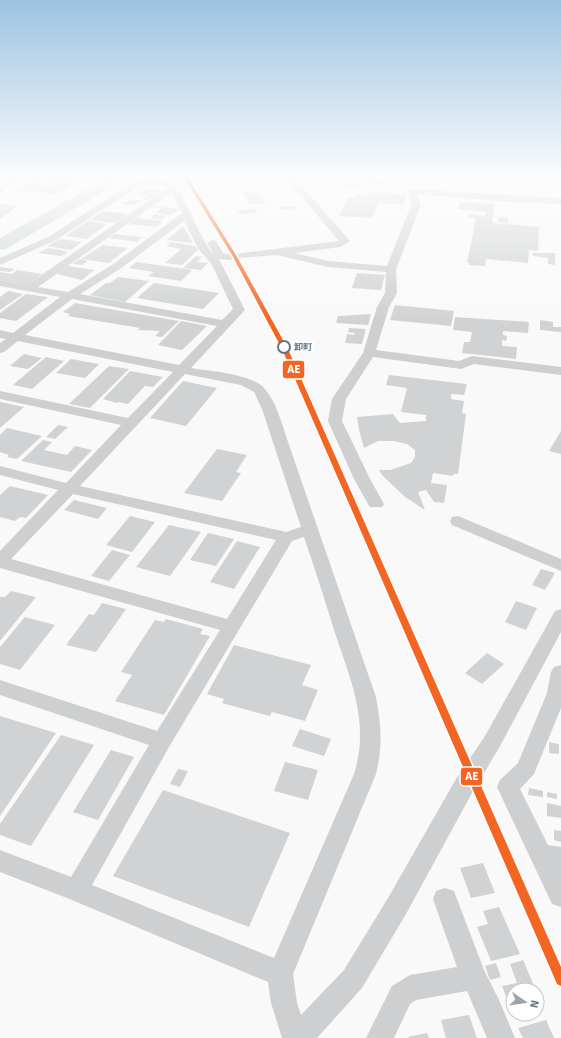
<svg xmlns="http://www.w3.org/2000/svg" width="561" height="1038" font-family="Signika,'Noto Sans JP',sans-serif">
<rect width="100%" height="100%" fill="#f9f9f9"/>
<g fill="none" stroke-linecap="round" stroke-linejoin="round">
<path fill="#ced6d9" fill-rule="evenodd" d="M111,176H130L6,249L0,250V238Z"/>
</g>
<path fill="#d0d2d3" d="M34,176H54L32,192L14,191Z
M56,176H82L58,194L34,192Z
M367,176H378L377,179L386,181L384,185L367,184L369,178H366Z
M398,177L408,178L405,185H395Z
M354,182L361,183L360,188L344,187L346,183L353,184Z
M146,188L163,190L149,200H142L148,195L138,194Z
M257,191L266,203L250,204L242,192Z
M370,192L407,195L404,205L378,203L372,218L339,216L348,197L355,198L356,194L368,195Z
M130,199L142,201L135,205L123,204Z
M460,202L495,204L492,223L539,227L538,251L529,250L528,263L486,259L485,266L469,265V263H467L476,218L468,217L469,214L485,216L486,212L458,209Z
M0,204L18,206L0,219Z
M153,206L179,209L171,215L156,213L162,208L151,207Z
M295,206L297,208L281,210L279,207Z
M255,209L258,212L240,214L238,211Z
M103,211L128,214L116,223L90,220Z
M155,214L166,216L161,220L150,218Z
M499,217L508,218V223L498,222Z
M137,218L163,221L157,227L128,224Z
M87,221L107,224L87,239L66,236Z
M183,226L193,243L167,240Z
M114,234L142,237L137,242L109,238Z
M60,239L82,242L71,250L47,246Z
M171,242L195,246L198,250L182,265L165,263L181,249L166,246Z
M103,245L128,248L109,263L81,259Z
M48,248L67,251L65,252L68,253L61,256L38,253Z
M533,253H555V265L548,264V258L533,256Z
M196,256L202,257L197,262L208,263L201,270L183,268Z
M79,259L88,261L82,265L73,264Z
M136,262L192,270L181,281L148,276L154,272L129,268Z
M68,266L94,270L82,280L57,274Z
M0,267H1L15,269L10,272L0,271Z
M17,270L42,274L27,285L0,280V272L12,274Z
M357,273L385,275L381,290L352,288Z
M118,277L149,281L125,302L90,295L106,283H110Z
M154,283L219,293L203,309L137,298Z
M8,291L23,294L0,310V297Z
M26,294L48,297L16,321L0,318V313Z
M75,303L179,321L162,337L155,336L160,331L138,330L140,328L68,316L70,314L63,312Z
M395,305L454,311L451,326L390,320Z
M371,314L368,325L336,323L338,316Z
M455,317L529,322L528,333L503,331V335L507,336L506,341L502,340V346L517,347L516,359L462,353L464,342H470L472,332L453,330Z
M540,320L553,322V327H561V332L540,330Z
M181,321L207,326L182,350L158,345Z
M349,328L366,329L362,344L345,343L347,334L354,335L355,333L348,332Z
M24,354L42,358L28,369L10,366Z
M46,357L64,361L32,389L13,385Z
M71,359L99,364L85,378L56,373Z
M109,366L129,369L90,408L69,404Z
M130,371L163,377L153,387L145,386L128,404L118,402L117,403L103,399Z
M389,375L467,384L464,395L451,394V399L464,401L462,413L466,414L458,474H453V476L433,473L431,483L447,485L444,503L434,502L426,490L418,492L425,510L405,497L382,475L379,470H390L411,463L415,457V450L407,444L393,441H378L364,448L359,430L357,417L393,414L400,423L426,421V415L401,412L407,388L386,385Z
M183,381L217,388L186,426L150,418Z
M0,402L24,407L0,428Z
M58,425L68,427L55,439L46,437Z
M7,428L42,436L17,459L7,457L9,455L0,452V435Z
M561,431V454L549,451Z
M43,440L52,442L44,450L67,455L75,446L92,450L71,472L21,461Z
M217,449L247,455L236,472L241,473L222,501L184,493Z
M10,486L48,495L26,518L20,517L15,521L0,517V495Z
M74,500L107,508L98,519L64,510Z
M130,516L155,522L132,552L106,545Z
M169,525L201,532L170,576L136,567Z
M208,533L234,539L216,566L190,560Z
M237,541L260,547L234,589L210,582Z
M112,550L130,555L109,581L91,576Z
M541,569L555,573L545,590L532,585Z
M11,591L36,597L0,641V597H5Z
M516,601L537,608L526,630L505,622Z
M102,603L126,609L96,652L66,645L89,614L94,615Z
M25,617L55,625L20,670L0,664V647Z
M166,619L203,629L200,634L210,636L164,715L115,701L132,675L121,672L155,620L164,622Z
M234,645L311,665L302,685L318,690L305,721L272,712L270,716L222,703L224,699L207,694Z
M487,653L504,664L482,684L465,673Z
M0,716L56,733L0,816Z
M300,729L331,739L324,756L292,746Z
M61,735L94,745L31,846L0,835V824Z
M549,742L559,744V754L549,753Z
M111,750L134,757L98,820L73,812Z
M285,762L318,770L308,800L274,791Z
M178,769L188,771L180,787L170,784Z
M529,788L543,791V797L528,795Z
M163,790L290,833L249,927L113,876Z
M547,792L557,794V799L547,797Z
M547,803L561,806V818L547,816Z
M554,830L561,831V842L554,840Z
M483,863L495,893L471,898L460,868Z
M499,907L520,954L491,961L477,927L488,924L483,911Z
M523,960L536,990H513V1013L502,986L517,983L510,964Z
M496,963L501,977L490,980L485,966Z
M537,993L543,1008L537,1009Z
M469,1015L477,1038H446L441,1020Z
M546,1020L554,1038H523L518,1028Z
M427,1033L429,1038H409L408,1037Z"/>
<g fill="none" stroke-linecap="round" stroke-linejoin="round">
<path fill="#cecfd0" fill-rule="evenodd" d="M15,176H25L0,193V186Z
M284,176H293L350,241L341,247L294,253L328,261L387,266L411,205L408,191L409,189L561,198V204L509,202L417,194L421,205L396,269L397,293L389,307L376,350L459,361L472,356L561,367V375L474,364L461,369L373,357L346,399L342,421L370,479L384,504L382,507H370L368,504L354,479L328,421L332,399L363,353L377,307L385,293L386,272L328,267L277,255L238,258L237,256L238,254L242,253L339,241Z
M146,179C155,179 163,179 170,183C185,190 198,239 214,254L207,243L212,240L216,241L223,253L235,255L236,257L231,260L219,259L245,310L191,368C209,371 252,374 264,388C277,402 282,425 288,442L376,697C381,724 383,747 376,774L293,974L297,1003L301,1015L344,970L388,898L456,779L485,736L555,611L561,609V632L499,748L472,793L406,914L362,988L317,1038H282L271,1003L268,982L67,898L0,872V850L71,877L149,745L0,695V680L157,731L220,630L0,568V551L58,490L0,475V466L66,483L121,425L0,399V391L128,418L173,372L18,341L4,352L0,353V343L6,339L0,338V330L13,333L60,297L0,286V280L27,285L167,188L160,185L139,186L56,240L0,265V258L50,236L133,182ZM171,193L182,213L112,265L68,292L38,287ZM184,221L199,250L211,263L233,309L222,320L80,294L120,269ZM72,299L217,326L179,365L25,335ZM185,374L241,385L254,392L262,409L301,527L286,532L80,486ZM73,494L276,540L227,619L11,559ZM304,537C315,569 325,601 335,633C351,681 370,723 354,774L274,958L92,885L169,747L292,541Z
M458,516L561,559V571L452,525L450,521L452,517Z
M561,665V708L534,774L520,789L548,845L561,847V907L552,904L497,787L500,780L518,763L547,693L551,672L554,667Z
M445,888L454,891L484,970L499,1000L515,1038H487L467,991L416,1000L410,1004L394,1038H366L392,986L410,975L457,967L433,899L436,891Z"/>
<g stroke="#fff" stroke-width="3">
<path id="rail-1" d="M183,176H187L236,255L288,349L561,967V986L557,984L282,349L232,255Z"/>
</g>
<use href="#rail-1" fill="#f26522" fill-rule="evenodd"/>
</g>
<linearGradient id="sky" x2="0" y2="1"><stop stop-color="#9dc2e2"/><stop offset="0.55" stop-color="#fcfcfc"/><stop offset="1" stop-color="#fcfcfc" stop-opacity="0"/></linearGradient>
<rect width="561" height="322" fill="url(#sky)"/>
<circle fill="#fff" stroke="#657683" stroke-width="2" cx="284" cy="347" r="6"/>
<g text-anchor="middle" stroke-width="4" stroke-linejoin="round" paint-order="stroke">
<g font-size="9" font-weight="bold" fill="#657683" stroke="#fff" text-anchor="start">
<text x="294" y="350">卸町</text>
</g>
</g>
<g stroke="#fff" stroke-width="1.5">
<rect x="282" y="360" width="23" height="19" rx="4" fill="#f26522"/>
<rect x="460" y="767" width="23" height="19" rx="4" fill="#f26522"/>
</g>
<g font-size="11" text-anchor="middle" font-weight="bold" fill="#fff">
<text x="294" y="373">AE</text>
<text x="472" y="780">AE</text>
</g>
<g transform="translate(525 1002) rotate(103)"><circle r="19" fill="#ffffff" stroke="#c1c8cd"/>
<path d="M0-3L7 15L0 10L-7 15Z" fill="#99a4ac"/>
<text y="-6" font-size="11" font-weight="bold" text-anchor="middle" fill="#657683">N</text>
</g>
</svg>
